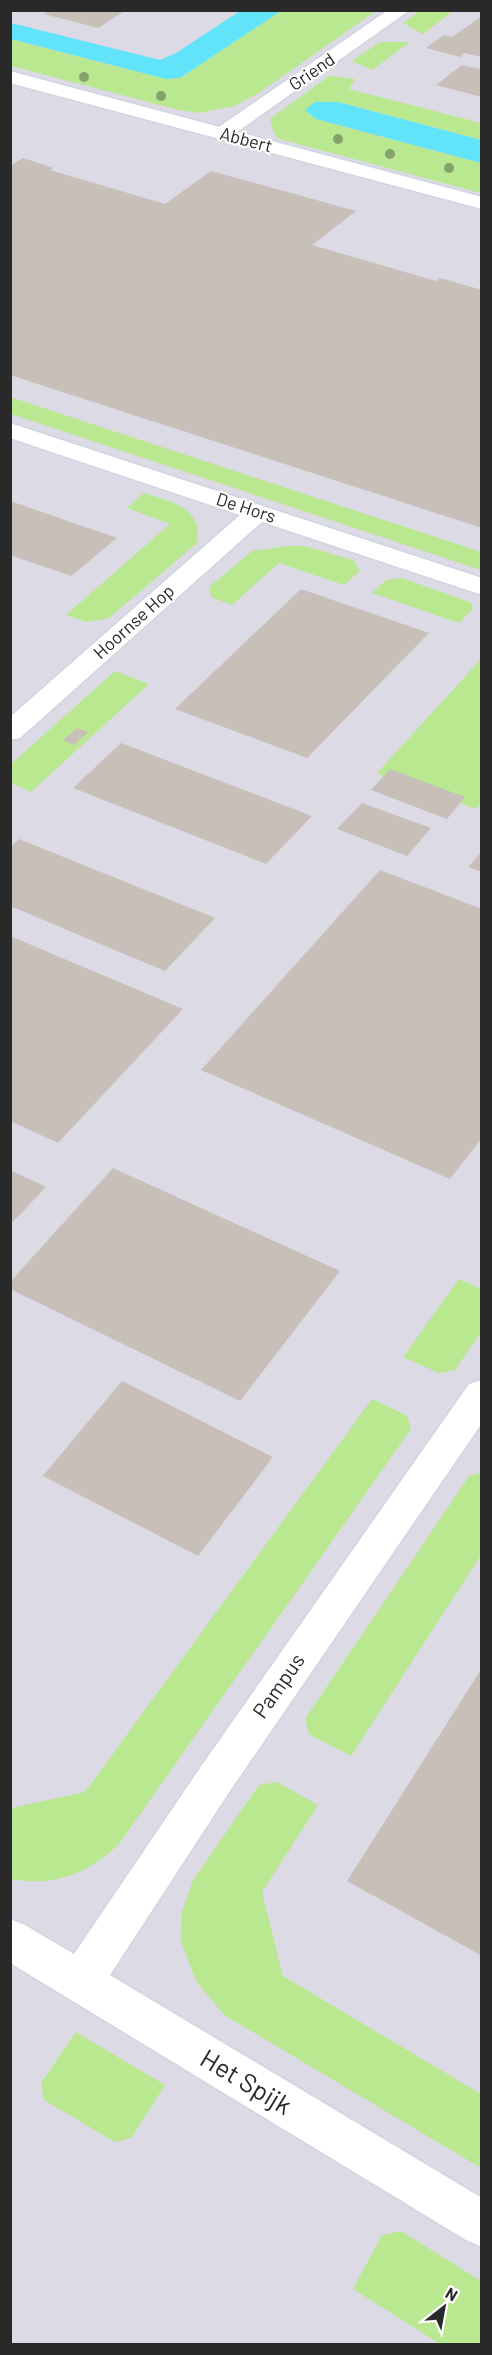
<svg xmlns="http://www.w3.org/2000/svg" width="492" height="2355" font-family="Barlow,sans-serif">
<rect width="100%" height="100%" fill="#ede2d9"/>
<path fill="#dcdae4" d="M11,11H481V2344H11Z"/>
<path fill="#b9e890" d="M421,10H453V11L423,34L403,23Z
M281,11H376L260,92L235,106L198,113L179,110L11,66L10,39L166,79L180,78Z
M380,42H410L372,70L352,61Z
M329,76L355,79L349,89L481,123V140L338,102H315L306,110L316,119L481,163V193L279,139L273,131L270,119Z
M10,397L481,552V570L11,414Z
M144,493C171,502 203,507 197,543L109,618L87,622L66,615L170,524L127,508Z
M288,546H305L353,560L360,571L344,585L279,563L232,605L211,597L209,587L252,551Z
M402,578L472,603V610L459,623L372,593L386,580Z
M481,659L482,802L476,809L377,773Z
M115,671L149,684L31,792L11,783L10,765Z
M459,1279L481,1289V1332L455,1370L439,1373L403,1357Z
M372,1399L407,1416L411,1429L119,1844C87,1874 55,1887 11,1879V1808L85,1792Z
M481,1473V1555L351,1756L309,1734L305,1719L469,1476Z
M277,1782L318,1805L262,1892L283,1976L481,2094V2168L224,2015L196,1981L181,1941L182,1912L193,1880L259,1785Z
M76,2032L165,2085L131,2138L115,2142L44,2100L41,2083Z
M401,2231L481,2281V2344H440L353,2289L382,2235Z"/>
<path fill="#61e3f9" d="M240,11H281L180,78L166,79L11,39V23L160,60L176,53Z
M315,102H338L481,140V163L316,119L305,110Z"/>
<path fill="#c8bfb9" d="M51,10H126L98,28L44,14Z
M482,16V57L464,53L460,57L426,48L444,35L452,37Z
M462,65L479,69L482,67V97L436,85Z
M23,158L54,168L50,170L165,204L211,171L356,211L312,245L436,281L440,278L482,290V528L10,375V166Z
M10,501L117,538L71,576L10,555Z
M301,589L429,633L307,758L175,709Z
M77,728L88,732L74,745L63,740Z
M121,743L312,816L266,864L73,788Z
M390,769L465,797L447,819L371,790Z
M362,803L431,828L407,856L337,829Z
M19,839L215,918L165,971L10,906V847Z
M482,851V872L468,867Z
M380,870L482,909V1138L450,1179L201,1070Z
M10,936L183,1009L58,1143L10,1121Z
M113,1168L340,1271L240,1401L10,1289V1282Z
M10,1170L46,1187L10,1225Z
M122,1381L273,1457L198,1556L43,1476Z
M482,1668V1956L347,1881Z"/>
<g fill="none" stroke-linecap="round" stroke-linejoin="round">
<g stroke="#ced5e3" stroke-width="3">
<path id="street" d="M388,10H410L230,137H216L213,133L216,129Z
M10,423L482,578V595L262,522L20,738L10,740V717L240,515L10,438Z
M482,1380V1423L230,1791L110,1975L482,2198V2247L466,2240L10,1963V1919L25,1925L74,1954L202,1765L469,1384Z"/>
</g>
<g stroke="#ced5e3" stroke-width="3">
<path id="secondary" d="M10,71L482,197V209L10,83Z"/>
</g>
<use href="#street" fill="#fff" fill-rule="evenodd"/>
<use href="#secondary" fill="#fff" fill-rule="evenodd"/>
</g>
<g fill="#85a16c">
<circle cx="84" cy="77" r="5"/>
<circle cx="161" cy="96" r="5"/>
<circle cx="338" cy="139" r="5"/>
<circle cx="390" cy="154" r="5"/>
<circle cx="449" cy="168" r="5"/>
</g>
<g text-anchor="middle" stroke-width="4.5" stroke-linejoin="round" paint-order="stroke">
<g font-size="18" fill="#292929" stroke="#fff">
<text transform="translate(312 72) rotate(-35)" y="6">Griend</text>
<text transform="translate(246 140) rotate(15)" y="6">Abbert</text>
<text transform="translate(246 508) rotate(18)" y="6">De Hors</text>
<text transform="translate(134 622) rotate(-42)" y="6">Hoornse Hop</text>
</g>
<g font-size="21" fill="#292929" stroke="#fff">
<text transform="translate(279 1686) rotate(-55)" y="7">Pampus</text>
</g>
<g font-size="26" fill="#292929" stroke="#fff">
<text transform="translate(246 2082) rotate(31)" y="9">Het Spijk</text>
</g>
</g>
<rect width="492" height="2355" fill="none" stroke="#292929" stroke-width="24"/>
<g transform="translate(444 2307) rotate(31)" stroke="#ffffff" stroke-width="4.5" paint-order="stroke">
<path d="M0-4.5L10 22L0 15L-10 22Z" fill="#292929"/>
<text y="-9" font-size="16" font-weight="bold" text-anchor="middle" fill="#292929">N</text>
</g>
</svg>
